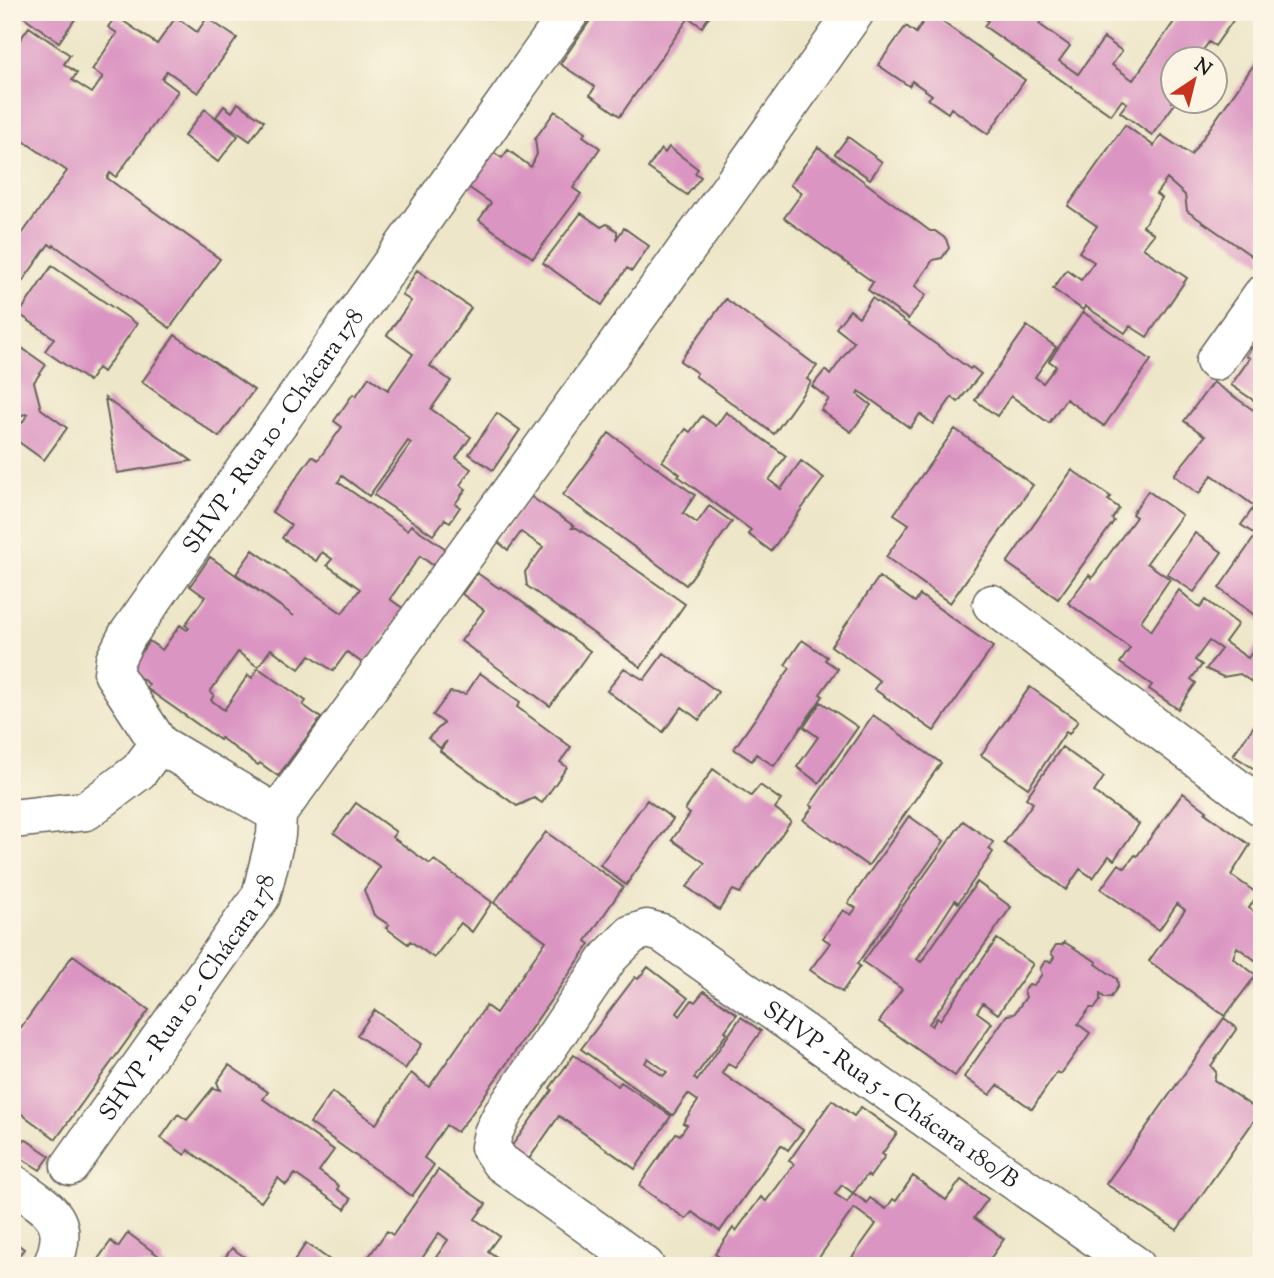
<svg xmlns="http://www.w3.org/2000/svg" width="1274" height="1278" font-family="'Sorts Mill Goudy',serif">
<rect width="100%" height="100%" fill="#fcf5e5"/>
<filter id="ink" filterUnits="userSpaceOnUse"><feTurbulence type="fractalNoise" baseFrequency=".0143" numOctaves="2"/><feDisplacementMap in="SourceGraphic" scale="14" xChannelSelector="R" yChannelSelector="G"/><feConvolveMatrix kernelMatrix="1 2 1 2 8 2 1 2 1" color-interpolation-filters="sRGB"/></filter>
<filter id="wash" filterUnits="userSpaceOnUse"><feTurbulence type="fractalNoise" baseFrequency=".00686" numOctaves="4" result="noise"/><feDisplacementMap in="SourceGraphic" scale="28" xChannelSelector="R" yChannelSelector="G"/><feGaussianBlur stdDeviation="1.57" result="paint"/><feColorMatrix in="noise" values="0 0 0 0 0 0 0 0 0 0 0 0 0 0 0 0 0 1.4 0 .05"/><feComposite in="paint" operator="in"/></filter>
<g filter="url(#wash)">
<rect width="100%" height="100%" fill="#ede6c8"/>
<g id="blocks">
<path fill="#db95c2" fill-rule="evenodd" d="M17,12H80L59,42Z
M596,12H679L688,19L620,116L590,95L595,87L560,64Z
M681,12H712L702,27Z
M976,12H1047L1039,24L1070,46L1059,61L1078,74L1104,38L1122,51L1112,65L1133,80L1181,12H1239L1215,46L1209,42L1200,54L1208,60H1172V102H1176L1152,135L1120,112L1127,103L1122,100L1111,115L984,26L988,21Z
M116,16L157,44L176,17L197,32L207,18L237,38L198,93L167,71L162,79L178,91L116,177L110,173L107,178L220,259L170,328L54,245L53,247L49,244L12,296V248L67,171L12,133V51L29,27L70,55L64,64L77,73L72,80L92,93L103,77L92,70L117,33L108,27Z
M934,16L1025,80L988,134L951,108L948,113L928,99L932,95L912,81L909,86L878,65L906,26L916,33L926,17L931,20Z
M1262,53V263L1187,211L1185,195L1167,179L1156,194L1162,198L1143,226L1154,234L1143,248L1187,278L1147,337L1130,326L1125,333L1085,306L1083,310L1053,289L1067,270L1081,280L1094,262L1079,252L1097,226L1068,206L1125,125L1154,146L1161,135L1191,155Z
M238,103L264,121L250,141L216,117L224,106L232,112Z
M205,109L238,136L218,162L184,136Z
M555,111L586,132L583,136L600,148L573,188L581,194L533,258L479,220L491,203L468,187L493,152L502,158L508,150L531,167L537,154L535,139Z
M848,137L882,162L870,179L835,154Z
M669,147L698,169L695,173L701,177L687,195L648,168L661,149L665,153Z
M818,147L930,231H935L946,239L949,248L942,258L933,260L915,286L926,295L908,319L868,290L873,282L784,218L802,193L790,185Z
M581,213L601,227L607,224L617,231V238L624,228L649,246L632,271L627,268L602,305L543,263Z
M52,266L137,324L103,372L98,368L89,381L45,351L54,338L19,314Z
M417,270L471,308L430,366L451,381L431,409L471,437L456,458L471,469L460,485L466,489L455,504L460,507L450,522L445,519L433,535L374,495L411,443L408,441L369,496L342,476L338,482L407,530L411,525L446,549L434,566L420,556L390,599L404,609L365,665L347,652L333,671L310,655L299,669L271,649L258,667L238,652L210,692L214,695L211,700L224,710L248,675L252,678L258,668L306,701L303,705L321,718L278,776L260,763L258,765L221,738L220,740L146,688L149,684L129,670L149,641L162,650L180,625L187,630L189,628L185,625L205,597L190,586L210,557L294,616L236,574L253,550L342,613L360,589L327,565L332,559L322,552L316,561L282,538L291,525L272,512L312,456L318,460L342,427L334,421L353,394L356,396L369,377L388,390L413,354L387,335L411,301L402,295Z
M872,298L970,369L972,367L981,374L958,402L952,397L933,424L920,414L910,428L859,391L857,394L871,405L851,432L821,410L829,399L812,386L825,370L830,375L854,342L836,328L850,310L859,317Z
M726,299L817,366L807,379L811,382L774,434L695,376L697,373L680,361Z
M1083,312L1151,360L1104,426L1066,399L1049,423L1011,396L997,416L975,400L1027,326L1056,347L1035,377L1043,383L1056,366L1049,361Z
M1262,333V406L1231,385L1250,358L1246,356Z
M175,335L254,390L219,437L142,382Z
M12,341L46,365L34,382L41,409L67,428L44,460L12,437L28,414L12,416Z
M1213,382L1262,416V493L1253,505L1212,475L1199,494L1174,475L1205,436L1184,421Z
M105,398L192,461L117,473Z
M726,412L786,456L769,480L781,489L801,461L824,478L771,551L748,534L751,530L678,476L680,474L662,461L686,429L690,432L702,416L716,426Z
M497,413L520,430L493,470L469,454Z
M955,429L1033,485L950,603L886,557L909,524L894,514Z
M609,433L695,495L683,513L697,523L709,506L732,522L686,585L563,495Z
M1072,470L1111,497L1108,500L1119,508L1112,519L1114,521L1058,599L1007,563Z
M1148,491L1182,515L1147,563L1170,579L1141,621L1151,631L1179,590L1200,608L1206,600L1238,624L1225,642L1248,658L1262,638V689L1240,674L1223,677L1206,669L1221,649L1209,641L1195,660L1202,665L1191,679L1196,683L1178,709L1149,689L1152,685L1120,663L1130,648L1068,603L1089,575L1092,578L1136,517L1132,514Z
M530,496L574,526L572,528H577L685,604L641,667L527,586L525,572L543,547L521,532L508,550L498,542Z
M1262,496V621L1219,588L1256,535L1241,525Z
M1195,533L1222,552L1194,592L1167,574Z
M477,573L499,588L501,587L590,651L550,706L461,641L484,610L462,594Z
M879,577L915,602L920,595L993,647L934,731L874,689L880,681L831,646Z
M802,640L827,657L825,660L838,669L820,694L823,696L774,766L756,754L752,761L734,749L790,668L785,665Z
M664,653L718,692L699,720L682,707L663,732L607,691L624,668L644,680Z
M480,673L520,702L517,707L571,747L560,762L567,767L542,803L534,798L517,806L440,751L447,741L440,748L428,738L444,723L433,715L450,692L466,694Z
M1030,687L1078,721L1069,734L1066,732L1028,788L981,755Z
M821,702L858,727L819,783L797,767L818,737L804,727Z
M873,715L941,763L868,866L803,820L813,807L810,805Z
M1262,715V774L1233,755Z
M1062,747L1104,777L1094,792L1139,824L1114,860L1109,856L1093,878L1080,869L1066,890L1004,843L1033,803L1026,798Z
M713,769L751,796L760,785L781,800L775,808L791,821L740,893L733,890L719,910L687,887L705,863L672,840L690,814L685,810Z
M1183,793L1207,811L1205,813L1250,845L1231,875L1258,894L1249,908L1262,917V965L1237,947L1233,958L1256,975L1225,1016L1149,961L1185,910L1177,904L1159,930L1101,889L1119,864L1125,868L1135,855L1137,856Z
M647,800L673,819L626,885L600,865Z
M356,803L396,832L392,837L430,864L434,860L492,902L472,932L461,923L434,958L410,941L408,944L386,928L389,925L374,915L364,890L380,867L334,833Z
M909,816L944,841L857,964L860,966L842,992L810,970L830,943L823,938L843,910L851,915L856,908L848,903Z
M963,821L993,842L989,849L993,852L958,903L955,900L917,959L921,962L977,882L1011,907L929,1024L932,1026L937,1018L940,1020L997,939L1033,964L998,1014L983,1003L977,1012L992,1023L955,1076L879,1022L902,989L863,962Z
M546,832L623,887L586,941L590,944L470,1116L457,1132L446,1125L424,1158L434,1165L412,1196L310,1123L332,1092L376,1124L411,1073L429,1087L486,1006L496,1013L546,941L494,903Z
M1064,942L1097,962L1096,964L1117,979L1118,986L1111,997L1105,998L1100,994V1001L1095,1008H1090L1078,1024L1090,1033L1061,1074L1057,1072L1032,1109L998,1085L990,1095L964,1077L1007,1015L1014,1014L1026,997L1024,991L1029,985H1034L1042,974L1040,969L1045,961L1051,962L1054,957L1051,953L1056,945H1062Z
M73,955L149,1010L56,1139L12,1107V1040Z
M648,967L688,998L677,1013L680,1016L692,1000L695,1002L704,991L737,1014L725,1031L727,1033L694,1078L697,1081L741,1017L761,1031L735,1068L728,1064L722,1073L803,1130L788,1150L781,1145L720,1231L692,1212L686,1219L639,1186L676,1133L680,1135L687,1125L683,1123L698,1101L688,1094L673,1115L581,1049L635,977L638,979ZM648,1058L667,1072L663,1076L645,1063Z
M375,1010L422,1044L405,1069L357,1035Z
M1224,1018L1237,1028L1211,1066L1216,1072L1214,1080L1260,1112L1177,1230L1106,1184Z
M574,1055L618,1086L621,1082L671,1116L635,1169L559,1116L529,1159L511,1147L552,1090L550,1088Z
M229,1065L268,1092L263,1099L334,1150L319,1171L339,1186L337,1189L351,1199L345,1209L295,1174L286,1185L278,1178L261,1202L188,1150L185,1155L161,1138L178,1114L187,1120L213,1088L220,1090L217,1082Z
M832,1100L854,1116L861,1107L897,1133L882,1154L885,1156L870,1177L867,1175L853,1193L842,1185L835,1194L847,1202L853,1193L867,1203L870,1198L886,1209L893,1199L896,1201L913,1176L946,1200L961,1180L988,1199L974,1218L1004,1239L985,1266H975L965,1259L960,1266H846L876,1224L854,1208L813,1266H770L774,1260L772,1258L767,1266H732L715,1254L733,1228L736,1231L761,1197L766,1201L777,1187L794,1164L789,1161Z
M25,1139L50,1156L40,1170L15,1154Z
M438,1170L486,1204L475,1219L499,1236L488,1251L504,1262L501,1266H441L434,1260L448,1240L439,1233L417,1266H362L387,1231L393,1235Z
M128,1233L163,1259L161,1262L167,1266H93L111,1241L118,1247Z
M12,1240L24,1249L12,1264Z
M306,1243L338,1266H291Z
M232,1248L257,1266H219Z"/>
</g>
</g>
<g filter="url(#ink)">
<use href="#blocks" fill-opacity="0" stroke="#656358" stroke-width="2"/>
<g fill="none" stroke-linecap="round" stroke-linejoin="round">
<g stroke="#656358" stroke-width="41">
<g id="minor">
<path d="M1215,361L1262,295"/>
<path d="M992,604L1262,807"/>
<path d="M277,814L717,207L855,12"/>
<path d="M12,819L86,811L139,771L159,744"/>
<path id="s1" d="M70,1166L261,896L276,835L277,814L159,744L113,673L115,660L127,636L570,12"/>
<path d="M12,1183C48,1209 73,1217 52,1266"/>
<path id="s2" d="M645,1266L500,1162L490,1147L493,1133L502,1115L609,957L632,934L647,929L662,933L1136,1266"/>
</g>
</g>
<use href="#minor" stroke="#fff" stroke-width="38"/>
</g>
</g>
<g text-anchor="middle" stroke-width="5" stroke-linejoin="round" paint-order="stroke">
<g font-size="24" fill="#1c1c1c" stroke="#fcf5e5">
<text dy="8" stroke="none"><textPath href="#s1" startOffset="928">SHVP - Rua 10 - Chácara 178</textPath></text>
<text dy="8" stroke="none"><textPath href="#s1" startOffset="206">SHVP - Rua 10 - Chácara 178</textPath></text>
<text dy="8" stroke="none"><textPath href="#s2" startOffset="766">SHVP - Rua 5 - Chácara 180/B</textPath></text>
</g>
</g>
<rect width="1274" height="1278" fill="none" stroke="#fcf5e5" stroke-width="42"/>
<g transform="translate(1194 80) rotate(35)"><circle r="33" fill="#fcf5e5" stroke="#a29e95" stroke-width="2"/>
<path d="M0-5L12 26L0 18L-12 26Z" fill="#c8321e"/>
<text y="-10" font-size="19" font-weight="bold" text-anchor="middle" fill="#1c1c1c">N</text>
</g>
</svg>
